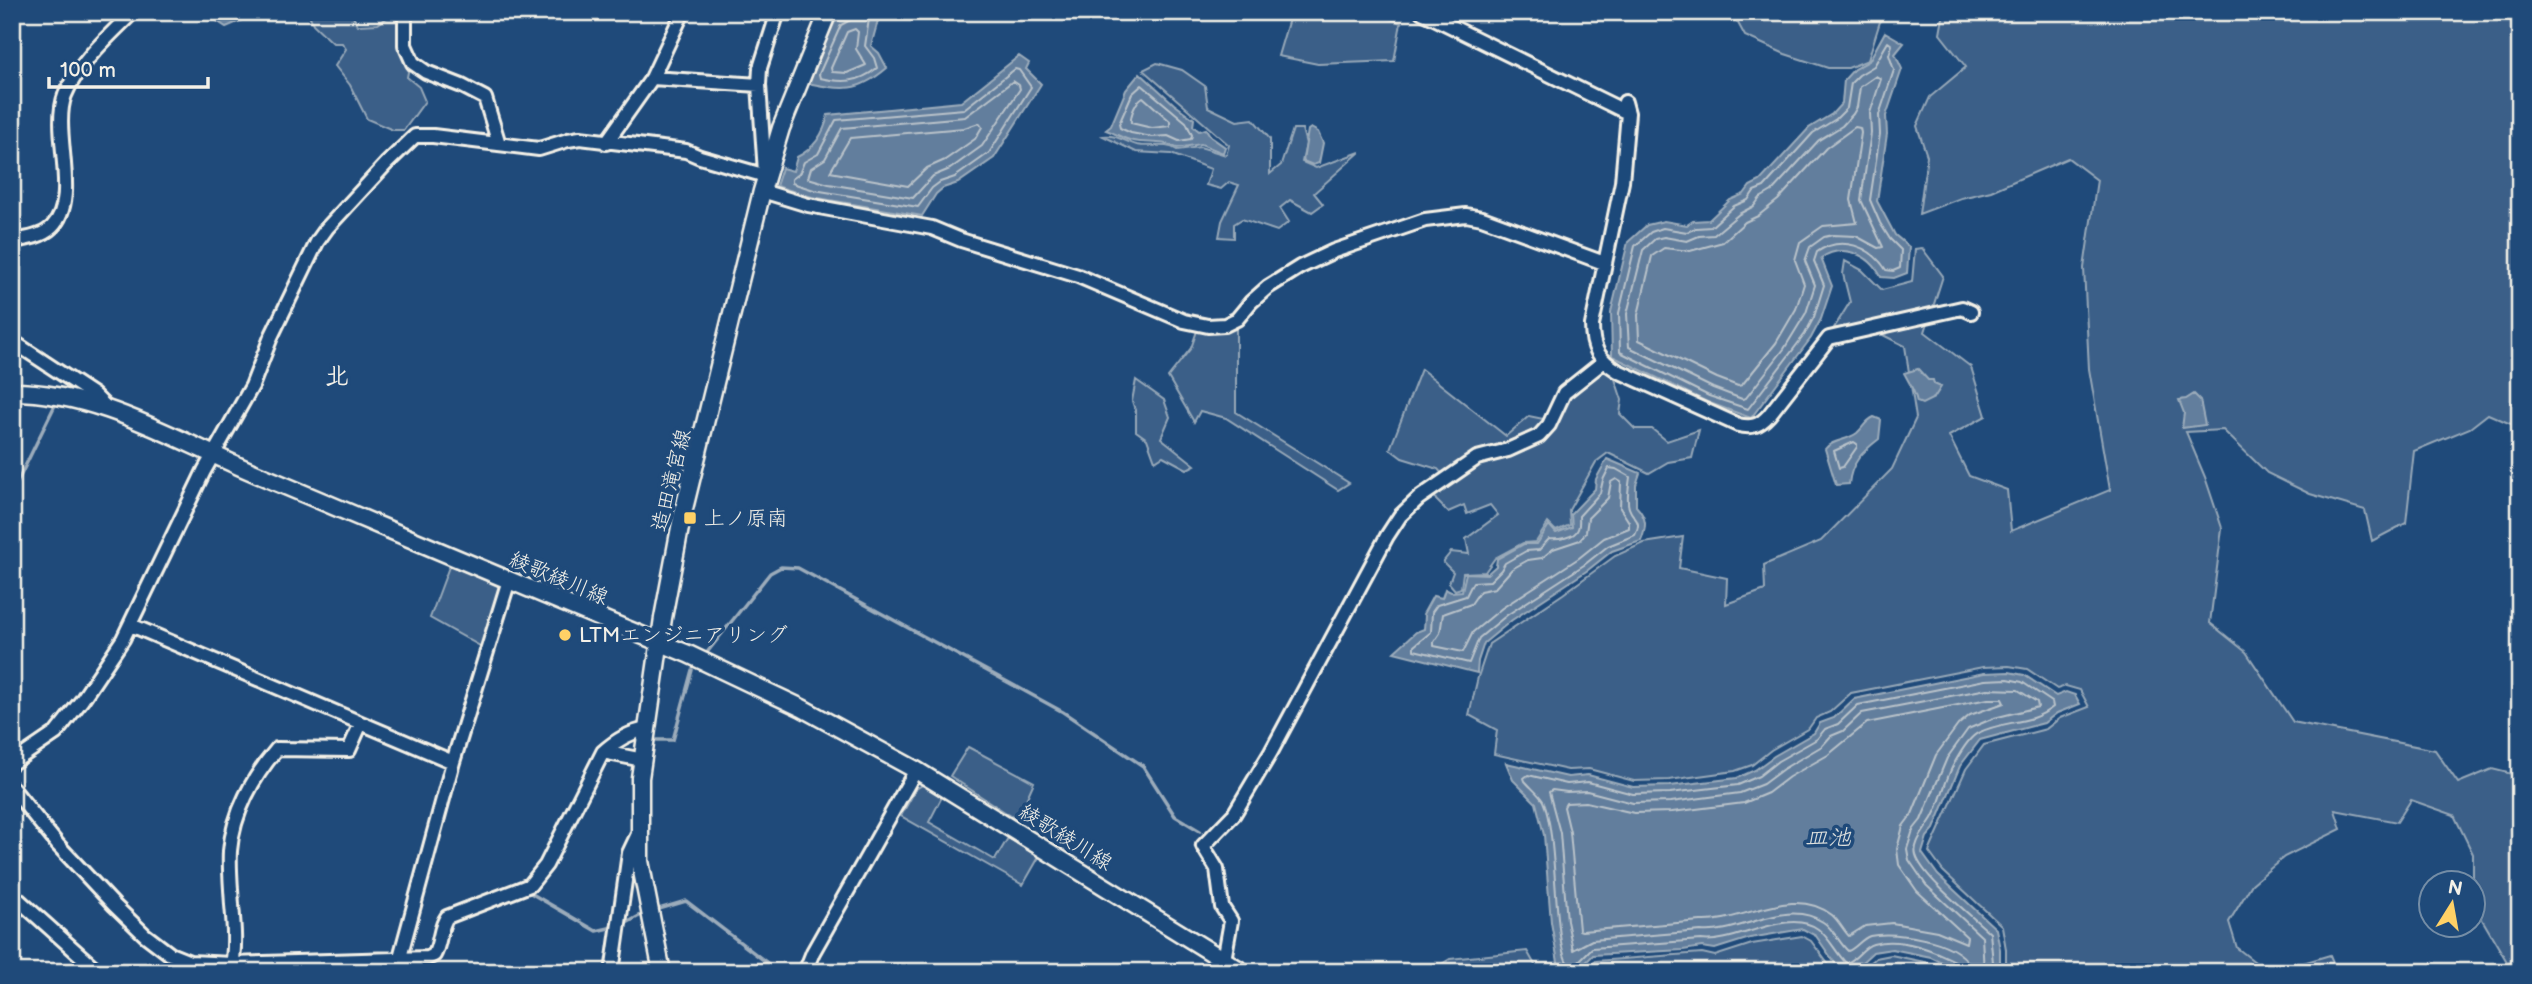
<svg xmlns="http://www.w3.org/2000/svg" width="2532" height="984" font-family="'Balsamiq Sans','Klee One',sans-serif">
<rect width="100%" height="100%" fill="#1f4a7a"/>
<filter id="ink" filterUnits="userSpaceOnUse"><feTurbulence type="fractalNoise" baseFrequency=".0143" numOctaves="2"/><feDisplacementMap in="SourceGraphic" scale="14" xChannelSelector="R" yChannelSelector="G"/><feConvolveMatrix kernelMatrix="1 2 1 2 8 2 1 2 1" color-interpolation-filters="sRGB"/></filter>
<g filter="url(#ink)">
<path fill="#3a5f88" stroke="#97a8b8" stroke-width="2" d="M308,12H350L358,25L378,24L391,15L401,19L398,44L409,67L407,77L419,87L425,101L404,130H393L367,119L350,85L335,66L346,49L342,43H333L313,24Z
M1291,12H1386L1385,17L1401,23L1394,61L1318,64L1278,56Z
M1732,12H1883L1868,60L1848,68H1828L1785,54L1745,36Z
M1944,12H2520V428L2488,414L2470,428L2414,451L2406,523L2372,541L2365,510L2310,494L2267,473L2223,430L2186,432L2205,477L2222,528L2210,623L2246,652L2293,722L2435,750L2458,783L2492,769L2520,776V972H2513L2473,904V854L2454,815L2411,800L2397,822L2335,810L2341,829L2284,857L2252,884L2229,922L2237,948L2264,969L2303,963L2330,955L2337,972H2014L2011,965L2006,964V949L2002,926L1943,871L1929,852L1966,769L1984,745L2046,729L2060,718L2089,707L2080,690L2066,686L2057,689L2027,669L2009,666L1983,667L1851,693L1830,712L1816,718L1809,728L1771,750L1752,765L1735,771L1669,780L1634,781L1589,769L1568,770L1494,754L1497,730L1469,715L1478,677L1489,644L1563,594L1615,556L1644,543L1683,537L1679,568L1727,578L1726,604L1765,590L1764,565L1821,541L1892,469L1916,418L1905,346L1877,332L1834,328L1850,302L1843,274L1845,261L1862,270L1882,290L1912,282L1915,249L1922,248L1943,276L1925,332L1971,367L1986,416L1949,436L1969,476L2007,490L2011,531L2110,490L2089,369L2084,268L2097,180L2068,158L1991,191L1961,198L1919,214L1927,156L1917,126L1930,97L1966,67L1940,34Z
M1157,63L1182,70L1205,86L1208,107L1237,121L1253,119L1270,139V174L1281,165L1293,129H1302L1306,144L1302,162L1316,168L1360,152L1314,193L1323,204L1312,212L1290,200L1280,208L1289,222L1277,231L1242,219L1234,224V238L1219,237L1222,221L1239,185L1229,182L1221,189L1206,185L1211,169L1171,154L1136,152L1103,136C1116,134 1125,142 1137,145C1151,148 1166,142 1177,150L1200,147L1226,155L1229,145L1143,70Z
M1236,329V412L1349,483L1338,490L1226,418L1200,411L1194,422L1168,377L1191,348L1197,331Z
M1421,369L1506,436L1529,416L1553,421L1567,394L1599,369L1612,370L1622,400L1620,414L1635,429H1652L1667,441L1699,430L1692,458L1668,462L1649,473L1608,453L1596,462L1569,510L1570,525L1556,531L1548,523L1536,542L1523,543L1495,558L1485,572L1463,573L1461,588L1455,590L1449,583L1453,572L1443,562L1451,552L1469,554L1466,539L1498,515L1490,505L1467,514L1464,505L1448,512L1436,500L1432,486L1444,476L1438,469L1402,458L1390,449Z
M1136,380L1164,400L1170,417L1161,438L1195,465L1187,469L1163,456L1155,461L1147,439L1136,431V413L1132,401Z
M450,564L502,588L482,647L430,618Z
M968,747L1034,782L1017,820L950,776Z
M924,784L943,795L929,822L995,860L1008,838L1039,857L1023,885L901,816L916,789Z
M1802,936L1811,941L1834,972H1586L1596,961L1702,953L1715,956L1752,944Z
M1527,951L1539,972H1429L1450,959Z
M1891,955L1929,963L1947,972H1860L1876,958Z"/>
<path fill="#627e9d" stroke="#9cacbb" stroke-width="2" d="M203,12H249L245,19L226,27Z
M858,12H876L879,17L871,46L879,53L887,68C858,93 843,90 807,83L837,17Z
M1885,32L1904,43L1895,54L1902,69L1886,116L1887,134L1877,201L1895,235L1909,247L1907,273L1894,278L1881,277C1870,254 1842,243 1821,258L1832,286L1821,319L1811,338L1751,418L1707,402L1612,356L1611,312L1628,242L1647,225L1664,221L1687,225L1693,221L1709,220L1730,200L1744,194L1750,186L1760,181L1809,128L1832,114L1842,103L1844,80L1854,69L1869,61Z
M1019,56L1029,63L1026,69L1041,84L994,158L958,183L943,188L936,194L922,216L812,197L776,186L782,168L793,171L797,157C815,148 824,134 828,115L961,102Z
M1140,73L1174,104L1194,119L1193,126L1199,131L1206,129L1211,137L1225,147L1223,153L1201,144L1177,148C1163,140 1148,144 1133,141C1123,139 1115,133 1106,130L1111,126L1126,90Z
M1311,128L1318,132L1323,143L1319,163L1313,165L1303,161L1308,130Z
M1918,369L1928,380H1933L1934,384L1941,387L1934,398L1922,404L1917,402C1915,391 1909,382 1904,373Z
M2194,394L2200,400L2205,425L2182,428L2184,413L2179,400L2186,399Z
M1874,417L1881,420L1879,439C1862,452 1851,463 1849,484L1836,485L1825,449C1833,439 1847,441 1857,433C1864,427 1865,421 1874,417Z
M1607,459L1640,473L1636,485V506C1647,518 1647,526 1641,541L1612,551L1588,570L1512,620L1484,643L1478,661L1477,673L1394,652L1416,632L1424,629L1425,616L1423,614L1433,596L1442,598L1445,589L1451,592L1462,591L1466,573L1487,574L1496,566L1497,559L1524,544H1537L1549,525L1556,533L1572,527L1571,514L1595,489L1596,479Z
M2009,672L2024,675L2056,696L2066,692L2075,695L2080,704L2057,713L2044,723L1980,740L1960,766L1934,829L1927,837L1922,853L1938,875L1996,929L2000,949V969L2007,972H1970L1956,969L1931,957L1892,949L1873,952L1859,965L1847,972H1841L1816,936L1803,929L1750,938L1715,949L1702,947L1683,950L1593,955L1578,971L1559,968L1551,922L1544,835L1536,803L1513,780L1506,763L1568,777L1588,775L1633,787L1670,786L1737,778L1755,770L1774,756L1814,733L1820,723L1834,718L1854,699L1984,673Z"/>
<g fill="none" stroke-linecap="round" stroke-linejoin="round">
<path stroke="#bac3ca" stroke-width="2" d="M854,12L852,19L841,25L819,74L820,78C842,83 859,83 877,68L874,58L865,46L870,12
M855,29L858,32L856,49L866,65L847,73L832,72L831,68L847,32Z
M1888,42L1892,45L1889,55L1894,70L1879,115L1880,134L1870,200L1880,223L1890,239L1901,250L1900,268L1893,271L1886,270C1871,246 1841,235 1817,252L1814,261L1824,285L1814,317L1805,334L1748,409L1709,396L1620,352L1619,313L1635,246L1651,232L1663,228L1687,232L1696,228L1711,227L1734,206L1748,200L1754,191L1764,187L1813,133L1836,119L1847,108L1851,83L1859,75L1874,66Z
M1015,69L1019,70L1031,87L989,153L955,177L940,182L932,188L918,207L814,190L792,183V179L799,174L804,162L818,154L836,120L964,109Z
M1876,76L1881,79L1870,113L1871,133L1861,200L1883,247L1878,248L1856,236L1833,235L1824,237L1810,247L1805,261L1815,285L1806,313L1784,349L1746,398L1742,399L1713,388L1629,347L1627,314L1643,250L1655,239L1664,237L1687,241L1699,236L1714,235L1739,214L1754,206L1760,198L1772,191L1819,140L1842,126L1853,114L1857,107L1860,87Z
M1013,81L1019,85L1020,89L982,146L950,169L933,176L913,198L829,184L808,178L811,168L825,159L842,128L965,117Z
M1142,85L1186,122L1192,135L1191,139L1179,141L1168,136L1152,137L1131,133L1120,128L1119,124L1132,94Z
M1143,97L1170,121V126L1152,128L1131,123C1130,115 1136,101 1143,97Z
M979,123L982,127L975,139L945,160L927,168L908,186L830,172L850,138L964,128Z
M1855,127L1860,128L1861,133L1851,200L1857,223L1823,226L1800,242L1795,260L1804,284L1796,309L1776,343L1742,385L1738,386L1717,378L1639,340L1638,315L1652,256L1664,248L1690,251L1723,242L1745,222L1758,216L1778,200L1826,148Z
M1854,442L1857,444V447L1843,467L1839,468L1834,451Z
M1609,468L1616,469L1630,477C1629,486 1626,500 1629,508C1633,520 1643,519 1635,535L1608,546L1584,565L1507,615L1479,638L1469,663L1414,650V646L1431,632L1432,612L1437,605L1466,596L1473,582L1490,581L1501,570L1505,563L1526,551L1539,550L1549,539C1557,540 1575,538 1578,529C1580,525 1579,520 1579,516L1600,493L1603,480Z
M1616,479L1621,482L1620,508L1629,522V528L1604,538L1579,558L1502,608L1473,632L1463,652L1434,646V642L1440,633L1443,614L1471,604L1480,591L1495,588L1512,569L1528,560L1542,558L1553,549L1580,540L1586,532L1588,518L1608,498L1611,482Z
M1988,699H2002L2004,703L1970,715L1958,725L1936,755L1912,814L1903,826L1897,849L1899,865L1917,891L1967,937L1966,943L1937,931L1892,923L1865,926L1849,936C1843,930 1839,921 1832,915C1792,884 1743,923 1701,921L1582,931L1579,930L1570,832L1564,807L1566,803L1586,802L1634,813L1672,812L1744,803L1768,793L1789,777L1828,755L1867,723Z
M1963,972L1959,963C1934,950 1901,936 1873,944C1862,947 1857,960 1846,963C1836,953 1829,937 1818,929C1787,907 1735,945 1701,940L1592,948L1574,966H1570C1552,950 1559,836 1543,801C1539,794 1530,787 1525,781L1524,778L1528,775L1567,784L1588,782L1633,794L1670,793L1738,785L1759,776L1778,761L1817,739L1825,729L1838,724L1858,705L1985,680L2008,679L2022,682L2052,702L2053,707C2031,725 2003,720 1978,733C1969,737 1960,753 1955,762C1943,782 1941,808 1927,826C1922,834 1913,845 1916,855C1922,877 1972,916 1990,933L1994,972
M1971,972C1970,941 1894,930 1870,936C1861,939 1856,948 1848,951C1839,943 1833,928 1823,922C1786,897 1740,935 1701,931L1592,940L1573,950L1567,921L1560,833L1549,792L1552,790L1567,792L1587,791L1633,803L1671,802L1740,793L1763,784L1783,769L1822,746L1831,736L1843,731L1862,713L1987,689L2018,690L2037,702L2038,707L1994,718L1968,729L1947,758L1921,820L1913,830L1907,849L1909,860L1926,885L1982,937L1984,972"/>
<path stroke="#9cacbb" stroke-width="3.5" d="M12,493L55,405
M705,655L770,573L781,567L798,568L1063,712L1143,766L1175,816L1200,831
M657,740H673L692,670
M593,786L605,763
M32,823L56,852
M527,891L596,931L609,928
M659,909L686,901L779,972
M623,925L641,915
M167,959L179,966H186
M435,960L441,956L450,923L455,920"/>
<g stroke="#f4f1e8" stroke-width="18">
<path id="minor" d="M405,12V45L413,63L426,72L462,86L485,98L499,144
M1422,12L1628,113
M652,78L759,85
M1625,102L1628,113L1622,182L1592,325C1592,348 1598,359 1618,371L1738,425C1752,428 1759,426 1769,415L1829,338L1962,308L1971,312
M606,143L652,78L683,12
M765,172L759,85L760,68L778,12
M762,191L808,205L932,228L961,240L1078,276L1184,321L1208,326L1225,325L1237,319L1251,302L1268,287L1300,267L1334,251L1425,220L1466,215L1482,218L1604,263
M12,241C25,239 42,237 52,227C81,198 51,132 65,95C78,63 109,36 133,12
M12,341L94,395L106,407
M131,625L361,723
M603,752L643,760
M12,763L56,733L82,700L123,639L204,471L252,386L271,337L317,242L327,228L386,164L415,136H433L539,149L568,140L580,138L686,151L700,157L759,174L766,180
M12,788L58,845L114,905L145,935L170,954L190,962L232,964L428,958L434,955C441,943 439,928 447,917L530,885L546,865L603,752C615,741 631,732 647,729
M12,894L99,972
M1224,960L1231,921L1222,907L1217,869L1203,846L1234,814L1271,752L1387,536L1400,516L1419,498L1477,458L1508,450L1539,436L1549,425L1564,393L1603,362
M231,970C236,949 234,926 232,905C231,887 229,868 230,851C233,813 253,777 277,749L349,750L361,723L453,762L509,580
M396,972L453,762
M612,972L629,853L638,834
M805,972L813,952L916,770"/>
</g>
<g stroke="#f4f1e8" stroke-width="21">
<path id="major" d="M12,392C101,392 177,441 257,474C400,534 544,596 688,654L802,708L916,770L1243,972
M662,972L640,861V778L663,618L682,517L762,191L781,128L828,12"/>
</g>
<use href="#minor" stroke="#1f4a7a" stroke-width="12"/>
<use href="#major" stroke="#1f4a7a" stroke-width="16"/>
</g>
</g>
<g fill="#ffd166" stroke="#1f4a7a" stroke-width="2.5">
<rect x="683" y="511" width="14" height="14" rx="3.5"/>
<circle cx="565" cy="635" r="7"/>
</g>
<g text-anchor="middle" stroke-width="7" stroke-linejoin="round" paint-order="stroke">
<g font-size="21" fill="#f4f1e8" stroke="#1f4a7a">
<text transform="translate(671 480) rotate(-76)" y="7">造田滝宮線</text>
<text transform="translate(559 578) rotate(23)" y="7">綾歌綾川線</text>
<text transform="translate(1066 837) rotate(32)" y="7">綾歌綾川線</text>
</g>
<g font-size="21" fill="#f4f1e8" stroke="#1f4a7a" text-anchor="start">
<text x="704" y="525">上ノ原南</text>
<text x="579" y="642">LTMエンジニアリング</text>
</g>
<g font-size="23" font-style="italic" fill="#dee0dd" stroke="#1f4a7a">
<text x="1828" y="845">皿池</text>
</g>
<g font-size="24" font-weight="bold" fill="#f4f1e8" stroke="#1f4a7a">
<text x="337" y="384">北</text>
</g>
</g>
<rect width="2532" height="984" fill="none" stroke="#1f4a7a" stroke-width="42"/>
<rect x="21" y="21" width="2490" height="942" fill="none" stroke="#f4f1e8" stroke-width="2.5" filter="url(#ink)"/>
<g transform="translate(2452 904) rotate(11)"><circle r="33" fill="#1f4a7a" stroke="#748da6" stroke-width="2"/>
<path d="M0-5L12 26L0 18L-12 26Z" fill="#ffd166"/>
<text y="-10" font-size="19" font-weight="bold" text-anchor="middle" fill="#f4f1e8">N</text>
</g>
<path d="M49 77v10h159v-10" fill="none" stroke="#f4f1e8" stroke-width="3.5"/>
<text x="60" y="77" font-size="21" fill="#f4f1e8" stroke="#1f4a7a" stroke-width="5" paint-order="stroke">100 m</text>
</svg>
